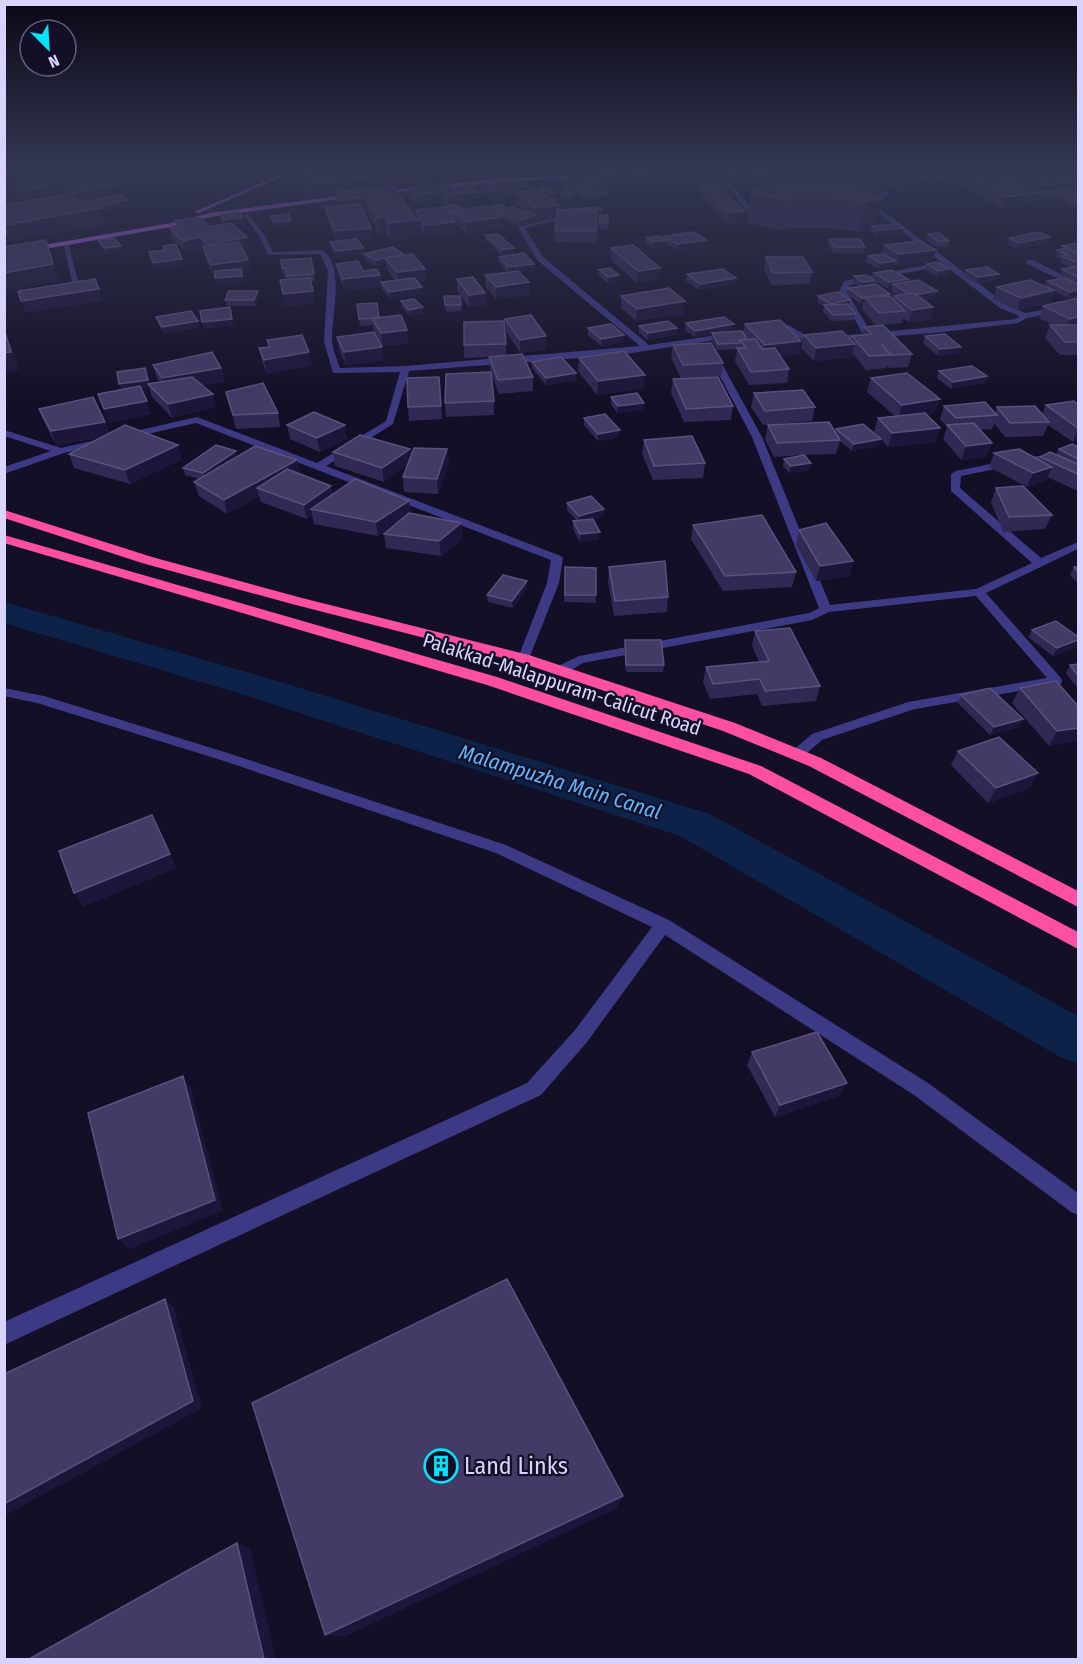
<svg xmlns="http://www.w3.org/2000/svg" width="1083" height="1664" font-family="'Fira Sans Condensed',sans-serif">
<rect width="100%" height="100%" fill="#130f26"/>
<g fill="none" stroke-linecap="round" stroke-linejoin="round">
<path fill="#0c2248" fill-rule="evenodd" d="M4,602L264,677L710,814L1078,1016V1063L1060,1057L680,836L238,693L4,623Z"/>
<path fill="#3d3a85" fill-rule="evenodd" d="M276,170H283L288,173L283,174Z
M841,170H848L888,193V195L874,204L1006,304L1025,313L1078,304V308L1027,318L1018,323L934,333L807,342L786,330L764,332V328L788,325L809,337L863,334L839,292L844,281L941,262L868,205V203L882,194ZM944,265L1000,308L1019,316L1016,319L871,333L847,292L850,285Z
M1043,170H1050L1078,184V188Z
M719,174H723L753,211L765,210L767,213L749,214Z
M541,180L568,217L525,228L543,257L649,345L731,333L735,335L734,337L619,355L409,371L393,424L326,466L561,556L563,558L559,583L528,661L524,662L518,658L547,583L551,560L196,423L64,453L4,474V467L51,451L4,436V430L61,448L197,417L317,463L386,421L400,372L333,373L324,342L328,271L320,254L268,255L259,236L244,215L247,213L265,236L273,252L322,250C346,266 331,316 332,341C333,350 337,360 340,368L405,366L640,346L537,260L518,227L561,216L538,182Z
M63,242L68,243L80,288L73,286Z
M1027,260H1033L1078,283V288L1027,264Z
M706,352H712L721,362L762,437L830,605L976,589L1032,563L951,491V474L956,471L1026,457L1078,453V459L1026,463L961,476L960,488L1041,558L1078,542V549L986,593L1061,678L1062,681L1061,684L915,709L822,740L801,758H791L789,755L791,752L812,734L908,702L1047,678L976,596L829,612L812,620L583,663L566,673H556L555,670L556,667L579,656L809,613L819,608L752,437L713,363L705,354Z
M4,688L44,696L234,755L506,845L669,920L928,1083L1078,1193V1215L1071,1212L914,1095L665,935L587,1042L541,1095L4,1345V1322L527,1083L575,1030L652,927L496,853L224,761L37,703L4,696Z"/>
<path fill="#c25bff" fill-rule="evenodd" d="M290,170H297L199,213L194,212Z
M681,170H715L503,182L377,194L374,192L503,178Z
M788,170H820L702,178L699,176Z
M353,194L355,197L210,217L171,227L4,256V252L171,223L210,213Z"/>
<path fill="#ff4fa3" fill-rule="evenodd" d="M4,510L152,557L302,598L529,655L735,723L821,758L1078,891V907L809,766L723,731L519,662L292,604L142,563L4,518Z
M4,535L497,677L761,766L1078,932V949L749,774L487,685L4,543Z"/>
</g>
<path fill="#312854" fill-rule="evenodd" d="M208,170H225V172L214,174Z
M291,170H371H370L375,185L364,189L417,220L416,210L441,208L448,206L444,202L418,206L410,199L409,188L453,187L479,192V197L461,200L462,204L455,205L464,209H491V206L506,207V208L528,213L516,203V194L508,195L501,191L502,196L487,197L480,190V185L498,187V183L528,190L554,193L553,201L559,205V210L585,209V208L601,210V215H608L607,229H599L600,216H597V243L555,242L556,217L536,220V221L520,226L501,219V229L467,234L455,223V233L425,236L417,221L419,237L391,240L386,233L380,234L367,213H365L371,228L373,239L358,240L363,248L364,254L337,257L331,248L330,242L336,241L327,219L325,207L337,206L335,193L311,195L306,189V186L301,187L292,175Z
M388,170H414L418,179L397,181L388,171Z
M458,170H519V175L464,180L459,175Z
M829,170L858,176L857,181L876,187L874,194L876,226L902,234L877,236L871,232V231L860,232L828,228H785V231L747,223L751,192L777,187L778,182L799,185H810V181H836L828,175Z
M871,170H929L947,179L945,185L935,186L931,184L930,188L904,193L869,178Z
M951,170H1042L1047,172L1045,175L1078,190V210L1063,204L1064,201L1056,198L1055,200L1049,201L1039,198L1037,204L1001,208L948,179ZM1029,179L1026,186L1024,185L1026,181L1024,180Z
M696,171L728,188L727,194L744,211L742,222L728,223L703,199L695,181Z
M563,180L603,187V189L608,198L585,201L581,197V193H572L574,194V200L567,201L560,197V192L565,191L563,185Z
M83,183L116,185L119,195L128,200L130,206L104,210L97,205L96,200L93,201L106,225L11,241L4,232V205L68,194L64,191L62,186Z
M220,214L243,217L244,223L232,225L249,249L243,250L251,272L242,273L243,282L217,284L215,277H214L206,259L203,249L186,252L173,240L170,228L177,227L175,221L210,227L224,224L221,220Z
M928,234L949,241L948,247H936L926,240Z
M485,235L514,248V254L534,264V270L520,272L530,295L496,299L486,287L485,275L507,272L499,263V257L502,256L486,241Z
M665,236L705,246L677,250L666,243V246L652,248L646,244V238L664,239Z
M1050,237L1048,243L1017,249L1007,244L1009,238Z
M829,239L865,247L864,253H833L828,245Z
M98,240L123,252L107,254L100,246Z
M1078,243V296L1068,298L1054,291L1050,303L1017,310L993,299L997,287L1045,286L1047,281L1065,278L1060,275L1062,269L1071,268L1060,262L1061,259L1055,256L1057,250L1061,249L1062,246Z
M884,245L933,262L896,266L895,265L894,267L878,269L866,262L868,256L882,254Z
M611,248L660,268L659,280L637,283L611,260Z
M364,254H403V255L426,281L418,282L423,294L390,299L382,289L381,282L395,280L387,270L386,264L376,266L365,260Z
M766,257L812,272L809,284L771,285L764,269Z
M311,258L315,281H310L315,303L285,306L280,280H286V274H283L282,268Z
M336,264L380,275L381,287L345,291L338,275Z
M927,264L949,269L947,275L937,277L925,270Z
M599,270L619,275V281L608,283L599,276Z
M966,270L997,280L976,283L964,276Z
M874,273L908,279V282L937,291L935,298L923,300L933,307L930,320L909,322L903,318L902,323L876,325L862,310L863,304H860L847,294L848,288L859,287L853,282L854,276L872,279ZM875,281L888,289L892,288L891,291L898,295L894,296L893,298L890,296V294L874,285Z
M687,274L735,284L699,290L686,281Z
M457,279L485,293L486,305L469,307L457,291Z
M444,296L461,305L462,311L446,312Z
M621,296L684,314L636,321L621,308Z
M818,296L848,305L856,314L854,320L831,321L823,311L824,306L817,302Z
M259,297L255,306H227L225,300Z
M1078,298V355H1060L1045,338L1050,325H1053L1039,318L1043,306Z
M401,301L423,307V314L410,316L402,307Z
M357,304L379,318L409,343L382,346L374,331L373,325L360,326Z
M156,317L198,321L199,327L164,334L158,323Z
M505,319L546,336V349L520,353L506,331Z
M686,323L733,330L722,332L743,333L745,324L799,354L781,356L789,369L787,383L749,385L735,361L737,349L717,350L711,339L712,334L695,337L685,330Z
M639,326L677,328V334L647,340L639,332Z
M864,327L912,354L908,367L889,368L887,366L886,368L866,370L853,354L852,357L814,361L801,348L804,335L851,339L852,336L862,335Z
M588,328L623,342L601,346L588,335Z
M925,336L959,353L938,356L923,343Z
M337,337L384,360L346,365L339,350Z
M267,340L312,365L267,374L262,361L259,348L268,347Z
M506,344V355L533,377V391L499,394L490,370L489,357L464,358V345Z
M673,345L723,363L721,376L681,378L671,358Z
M579,358L644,388L597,395L578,371Z
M532,362L576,380L546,385L532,368Z
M153,365L221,368L225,382L202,385L216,407L172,418L152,397L149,387L141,388L151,414L109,423L98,394L121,390L145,368L149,383L160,382L157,378Z
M939,371L987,376L985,383L951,389L937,378Z
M439,377L442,419L409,421L408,407Z
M871,378L935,413L926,414L940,428L935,442L888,447L881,439L879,446L852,451L840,441L836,454L804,455L811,463L809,470L789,473L783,466L784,459L804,455L774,457L765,439L768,425L835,433L836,429L879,437L874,432L878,418L895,416L867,392Z
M673,379L733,406L731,420L684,422L671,393Z
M226,392L278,413L280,427L236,429Z
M754,393L815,407L812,421L763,425L751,407Z
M611,397L644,410L617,413L611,404Z
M494,401V415L446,417L445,403Z
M1078,404V441L1073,442L1048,425L1043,436L1005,437L994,423L992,429L980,430L987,457L961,460L943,439L947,427L940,419L944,406L995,413L997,407L1042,414L1046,405Z
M39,409L105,422L109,433L182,459L130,484L74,468L69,454L103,437L56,445L44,422Z
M584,418L619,437L598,441L584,425Z
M287,425L347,439L320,452L290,439Z
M644,440L705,463L703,478L653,480L642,454Z
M1078,447V491L1047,477L1046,481L1027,487L989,467L994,453L1039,460L1040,457L1056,455L1059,449Z
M410,449L411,457L449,463L438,494L404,492L403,477L407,466L384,482L335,466L333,452Z
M236,451L237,457L297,460L300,474L333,494L410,513L461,523L463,538L441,556L386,548L384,534L391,528L378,536L314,524L312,515L307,519L261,502L259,496L227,514L199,496L194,482L199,479L185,475L183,468Z
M996,488L1052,515L1045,529L1003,532L991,502Z
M567,503L604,509V516L593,519L599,539L580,542L573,529V521H577L567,510Z
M693,525L796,572L792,587L723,591L691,539Z
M799,530L853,561L849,576L816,581L796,545Z
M565,567L596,595V603L564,602Z
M609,567L668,597L667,612L614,616L608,582Z
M1074,567H1078V583L1070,575Z
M527,581V589L513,608L488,602L487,595Z
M1032,630L1078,637V645L1077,647L1053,656L1028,637Z
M755,631L820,686L816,701L762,706L757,694L710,699L703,682L706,667L759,662L752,646Z
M625,640L664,665L663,672H626L624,648Z
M1078,664V689L1066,673L1070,665Z
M1020,688L1078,706L1049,746L1012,703Z
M961,695L1019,727L990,735L958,703Z
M958,751L1030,788L988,803L951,765Z
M752,1052L841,1095L775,1117L747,1065Z"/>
<path fill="#1d163a" d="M35,170H37L39,183L7,186L4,175Z
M42,170H78L80,177L45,181Z
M86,170H117V173L88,175Z
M213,170H225V172L214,174Z
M230,170H241L231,172Z
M349,170H371L362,172L373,175L375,185L365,189L311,195L309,185L305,179L306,186L301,187L299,176L323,175L328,172L329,182L341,181L340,171Z
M464,170H519V175L464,180Z
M528,170H559L528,174Z
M1004,170H1026H1010L1009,172L1004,173Z
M1047,172L1045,177H1030L1029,179L1020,181L1021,175Z
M417,174L418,179L397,181L396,176Z
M933,177L930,188L904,193L906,182Z
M947,179L945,185L935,186L936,180Z
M1078,181V186L1077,191H1053L1051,194L1044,193L1046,184Z
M116,185L119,196L96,199V200L79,204L75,193Z
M528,186V192H516V194L508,195V189Z
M48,187L50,193L19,196L17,191Z
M876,187L873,200L882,199L875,228L872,226L871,231L860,232L867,201L872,200L874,191Z
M501,190L502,196L487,197V192Z
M443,191L444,202L418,206L417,195Z
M479,192V197L461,200L462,204L448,206V195Z
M554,193L553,204L545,194Z
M609,193L608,198L585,201L586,195Z
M1041,193L1037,204L1001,208L1005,197Z
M574,194V200L567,201V196Z
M1057,195L1055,200L1049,201L1051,196Z
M365,197L367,213L341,216L339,200Z
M128,200L130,206L104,210L102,205Z
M559,205V217L536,220V221L520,226V220L536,215V208Z
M101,208L106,225L11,241L5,225Z
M601,210V216L588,217L589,211Z
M744,211L742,222L728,223L729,212Z
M243,217L244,223L225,225L224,220Z
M384,217L386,233L380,234L378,218Z
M501,217V229L467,234L466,222Z
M291,220L292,226L274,227L273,222Z
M417,220L419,237L391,240L389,223Z
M455,222V233L425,236L424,225Z
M371,228L373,239L336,242L335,231Z
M903,228L902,234L877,236L878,230Z
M200,237L203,249L186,252L183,241Z
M247,237L249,249L211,256L208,245Z
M1050,237L1048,243L1017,249L1019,243Z
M46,240L59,281L4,292V273Z
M667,240L666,246L652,248V242Z
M706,240L705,246L677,250V244Z
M121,246L123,252L107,254L105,248Z
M363,248L364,254L337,257L336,251Z
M514,248V254L502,256V250Z
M936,250L933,262L896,266L899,254Z
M385,258L386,264L376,266V260Z
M182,259L184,265L155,269L153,263Z
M248,260L251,272L242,273L243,282L217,284L215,278L241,273L214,277L211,265Z
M896,261L894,267L878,269L880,263Z
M534,264V270L509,273L508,267Z
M660,268L659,280L637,283L638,271Z
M425,269L426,281L398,284L397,272Z
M949,269L947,275L937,277L938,271Z
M999,274L997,280L976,283L978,277Z
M380,275L381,287L345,291L343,279Z
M619,275V281L608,283V277Z
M736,278L735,284L699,290L700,284Z
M908,279L907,286L893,284L892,288L888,289L889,282Z
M875,281L873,287L861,289L862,282Z
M529,282L530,295L496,299V287Z
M422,287L423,294L390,299L389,292Z
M99,289L103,301L26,313L21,301Z
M1054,290L1050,303L1017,310L1021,298Z
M1078,290V296L1068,298L1070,292Z
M258,291L259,297L255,306L254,300Z
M313,291L315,303L285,306L283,294Z
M937,291L935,298L909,302L911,296Z
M485,293L486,305L469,307V295Z
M890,294L889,300L865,297L863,304H860L862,298Z
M850,300L848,307L831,304Z
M685,301L684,314L636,321L637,309Z
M423,307V314L410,316L409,310Z
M933,307L930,320L909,322L912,310Z
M1078,317V328L1065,331L1070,319Z
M232,319L234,325L204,329L202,322Z
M198,321L199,327L164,334L162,327Z
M734,324L733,330L695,337V331Z
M677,328V334L647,340L648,333Z
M4,329L12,347L19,370L4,373Z
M407,330L409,343L382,346L381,333Z
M624,335L623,342L601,346V339Z
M546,336V349L520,353V340Z
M801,341L799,354L762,358L765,345Z
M855,344L852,357L814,361L816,348Z
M382,347L384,360L346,365L344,352Z
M961,347L959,353L938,356L940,349Z
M309,352L312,365L267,374L264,360Z
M221,368L225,382L166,391L162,378Z
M576,373V380L546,385V378Z
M645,375L644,388L597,395L598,381Z
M987,376L985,383L951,389L953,382Z
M148,380L150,386L148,384L149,387L122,391L119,384Z
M213,394L216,407L172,418L168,404Z
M940,399L935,413L898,418L902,405Z
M147,401L151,414L109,423L104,409Z
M644,403V410L617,413L618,406Z
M105,422L110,435L56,445L51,431Z
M345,425L347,439L320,452L317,438Z
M940,428L935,442L888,447L892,433Z
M1078,428V441L1073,442Z
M620,430L619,437L598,441V434Z
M881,439L879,446L852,451L854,444Z
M992,443L987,457L961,460L966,446Z
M178,445L182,459L130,484L125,470Z
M410,449L411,463L384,482L382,468Z
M447,449L449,463L438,494L437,479Z
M236,451L237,458L205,480L203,473Z
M297,460L300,474L257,488L259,496L227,514L224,500Z
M811,463L809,470L789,473L791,466Z
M1052,467L1046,481L1027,487L1033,473Z
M331,486L334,500L311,509L312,515L307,519L304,505Z
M409,501L411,515L378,536L376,522Z
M604,509V516L578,523L579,516Z
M461,523L463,538L441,556L439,541Z
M600,532L599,539L580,542V534Z
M853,561L849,576L816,581L820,566Z
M527,581V589L513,608L512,601Z
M1078,640L1077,647L1053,656L1057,648Z
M1023,719L1019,727L990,735L994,727Z
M1078,728V741L1049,746L1057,731Z
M1038,773L1030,788L988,803L996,788Z
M170,854L177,868L83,907L74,893Z
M183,1076L191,1088L223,1211L129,1249L118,1239Z
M847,1083L841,1095L775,1117L780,1105Z
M165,1299L174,1308L202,1408L4,1516V1504Z
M623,1496L616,1509L344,1637L325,1635Z
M237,1543L250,1548L276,1659H264Z"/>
<path fill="#433a66" stroke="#5a527e" stroke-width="1.5" d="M4,170H35V172L4,175Z
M294,170H329L334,173L328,172L323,175L370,170L373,175L364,178L309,185L305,179L319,175L299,176Z
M391,170H414L417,174L396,176Z
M830,170H850L858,176L839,177Z
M878,170H914L933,177L906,182Z
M917,170H929L947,179L936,180L933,179V177Z
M952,170H993L1041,193L1005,197Z
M993,170H999L1026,181L1018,182Z
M1010,170H1042L1047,172L1021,175Z
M696,171H719L728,188H720L744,211L729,212L704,188Z
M1063,173L1078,179V181L1046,184L1030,177Z
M104,178L116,185L75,193L66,188Z
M599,179L603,187L566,188L563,180Z
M45,180L48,187L17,191L15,184Z
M518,180L528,186L508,189L498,183Z
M810,181H855L876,187L874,191L854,189L853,192L876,194L882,199L867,201L834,197H790V200L751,192L758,186L778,187V182H798L799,185H812Z
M82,182L83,183L66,188L67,189L62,186Z
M447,183L461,193L448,195L443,191L417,195L409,188Z
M495,183L501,190L487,192L480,185Z
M471,185L479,192L461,194V193L453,187Z
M392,186L417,220L389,223L384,217L378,218L365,197L339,200L335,192Z
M1072,187L1078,190V195L1068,197L1053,191Z
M547,188L554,193L545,194L559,205L536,208L516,192Z
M604,189L609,193L586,195L581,192Z
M568,190L574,194L567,196L560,192Z
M1047,191L1057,195L1051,196L1041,192Z
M68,194L76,202L92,200L101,208L5,225L4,224V205Z
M121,195L128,200L102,205L96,199Z
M1078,196V204L1065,198Z
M360,204L371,228L335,231L325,207Z
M501,204L506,207L496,209L491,206Z
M455,205L464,209L453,211V214L449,212L446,207H441Z
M487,206L501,217L466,222L453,211Z
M446,207L455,222L424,225L416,210Z
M512,207L536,215L520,220L496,212Z
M598,207L601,210H587L585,208Z
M583,208L586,210L570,209Z
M557,210H596L597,231H555Z
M240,212L243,217L224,220L220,214Z
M289,214L291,220L273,222L271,216Z
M600,215H608V223H599Z
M199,217L210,227L231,223L247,237L208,245L200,237L183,241L170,228L181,227L175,221Z
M897,224L903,228L878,230L872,226Z
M693,232L706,240L677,244L665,236Z
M1039,232L1050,237L1019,243L1009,238Z
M939,233L949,241H938L928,234Z
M498,234L514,248L502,250L485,235Z
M660,236L667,240L652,242L646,238Z
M114,238L121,246L105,248L98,240Z
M357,239L363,248L336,251L330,242Z
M829,239H860L865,247H834Z
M46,240L53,264L4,273V247Z
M920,241L936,250L899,254L884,245Z
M239,242L248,260L211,265L203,247Z
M1078,243V253L1069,249L1078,254V263H1077L1062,256L1068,255L1057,250L1068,248L1062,246Z
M176,244L182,259L153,263L149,252L165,250L163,246Z
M633,245L660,268L638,271L611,248Z
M392,247L403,254L376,260L364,254Z
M524,253L534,264L508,267L499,257Z
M413,254L425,269L397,272L385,258Z
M883,254L896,261L880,263L868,256Z
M766,257H803L812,272L773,273Z
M311,258L314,274L286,276V268H282L281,260Z
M358,261L363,271L377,269L380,275L343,279L336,264Z
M937,262L949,269L938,271L927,264Z
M1078,266V277L1062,269Z
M987,267L999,274L978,277L966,270Z
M610,268L619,275L608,277L599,270Z
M241,269L242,276L215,278V271Z
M723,269L736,278L700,284L687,274Z
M892,270L908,279L889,282L874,273Z
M518,271L529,282L496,287L485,275Z
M866,275L875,281L862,282L854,276Z
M473,277L485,293L469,295L457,279Z
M310,278L313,291L283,294L280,280Z
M414,278L422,287L389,292L381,282Z
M1065,278L1078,284V290L1070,292L1047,281Z
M95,279L99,289L21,301L18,291Z
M918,280L937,291L916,295L914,293L909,294L893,284Z
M1030,280L1054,290L1021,298L997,287Z
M876,284L890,294L862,298L848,288Z
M669,288L685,301L637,309L621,296Z
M229,291H258L254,300H225Z
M837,292L850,300L831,304L818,296Z
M914,293L933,307L912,310L894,296Z
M444,296H460L461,305H445Z
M890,296L905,311L879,313L865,297Z
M1078,298V317L1070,319L1043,306Z
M414,299L423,307L409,310L401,301Z
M377,303L379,318L359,319L357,304Z
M847,304L856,314L833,315L824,305Z
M230,307L232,319L202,322L200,311Z
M191,311L198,321L162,327L156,317Z
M401,315L407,330L381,333L372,318Z
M531,315L546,336L520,340L505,319Z
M724,317L734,324L695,331L686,323Z
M780,320L801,341L765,345L745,324Z
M504,321L506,344L464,345V322Z
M668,321L677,328L648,333L639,326Z
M611,324L624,335L601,339L588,328Z
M883,325L912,354L892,355L881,344L890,355L869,356L852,336L872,334L864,327Z
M1050,325H1078V342H1065Z
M4,329L11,352L4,353Z
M742,331L747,339L740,340V343L718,344L712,333Z
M842,331L855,344L816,348L804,335Z
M374,332L382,347L344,352L337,337Z
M945,334L961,347L940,349L925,336Z
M302,335L309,352L264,360L259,348L270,347L267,340Z
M755,339L762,349L775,348L789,369L751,372L737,348H746L740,340Z
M711,343L723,363L683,365L673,345Z
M624,351L645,375L598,381L579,358Z
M212,352L221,368L162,378L153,365Z
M522,354L533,377L498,380L489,357Z
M561,357L576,373L546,378L532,362Z
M972,366L987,376L953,382L939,371Z
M145,368L148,380L119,384L117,372Z
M491,372L494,401L445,403L446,374Z
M907,373L940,399L902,405L871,378Z
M192,377L213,394L168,404L148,384Z
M439,377L441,406L408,407L407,378Z
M718,377L733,406L686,409L673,379Z
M263,383L278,413L233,415L226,392Z
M140,386L147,401L104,409L98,394Z
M803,390L815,407L765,411L754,393Z
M637,393L644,403L618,406L611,397Z
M93,397L105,422L51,431L39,409Z
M1074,401L1078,404V428L1046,405Z
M985,402L997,415L956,418L944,406Z
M1035,406L1049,422L1010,423L997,407Z
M314,412L345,425L317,438L287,425Z
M925,413L940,428L892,433L878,418Z
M605,414L620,430L598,434L584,418Z
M829,422L840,440L777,443L768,425Z
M974,423L992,443L966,446L947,425Z
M863,424L881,439L854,444L836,429Z
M125,425L178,445L125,470L69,454Z
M360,435L410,449L382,468L333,452Z
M692,436L705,463L654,466L644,440Z
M1072,444L1078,447V459L1059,449Z
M216,445L236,451L203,473L183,468Z
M255,446L297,460L224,500L194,482Z
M414,448L447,449L437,479L403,477Z
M1019,449L1052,467L1033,473L994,453Z
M1050,452L1078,464V474L1040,457Z
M804,455L811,463L791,466L784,459Z
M287,469L331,486L304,505L257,488Z
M355,479L409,501L376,522L311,509Z
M1023,486L1052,515L1009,517L996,488Z
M591,496L604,509L579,516L567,503Z
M409,513L461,523L439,541L384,534Z
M762,515L796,572L725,576L693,525Z
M593,519L600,532L580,534L573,521Z
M826,523L853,561L820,566L799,530Z
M665,561L668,597L615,601L609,567Z
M565,567L596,568V595H565Z
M1074,567H1078V572Z
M503,575L527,581L512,601L487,595Z
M1056,621L1078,637V640L1057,648L1032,630Z
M790,628L820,686L765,691L760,679L713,684L706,667L769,661L755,631Z
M625,640H661L664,665H626Z
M1078,664V676L1070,665Z
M1056,681L1078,706V728L1057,731L1020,688Z
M990,688L1023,719L994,727L961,695Z
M999,737L1038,773L996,788L958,751Z
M152,815L170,854L74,893L59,851Z
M817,1032L847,1083L780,1105L752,1052Z
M183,1076L215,1200L118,1239L88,1113Z
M507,1279L623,1496L325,1635L252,1403Z
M165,1299L193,1401L4,1504V1374Z
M237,1543L264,1659H29Z"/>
<linearGradient id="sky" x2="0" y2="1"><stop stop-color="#0a0815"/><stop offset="0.42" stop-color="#333752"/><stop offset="1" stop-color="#333752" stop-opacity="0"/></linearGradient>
<rect width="1083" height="403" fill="url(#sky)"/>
<defs>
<g id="building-ring" transform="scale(1.725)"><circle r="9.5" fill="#130f26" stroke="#00e5ff" stroke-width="1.5"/><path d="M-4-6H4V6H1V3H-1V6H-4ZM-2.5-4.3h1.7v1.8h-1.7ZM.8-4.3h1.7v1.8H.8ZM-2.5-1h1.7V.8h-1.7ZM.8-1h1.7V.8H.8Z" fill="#00e5ff"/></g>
</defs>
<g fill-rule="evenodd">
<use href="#building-ring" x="441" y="1466"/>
</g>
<g text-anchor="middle" stroke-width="4.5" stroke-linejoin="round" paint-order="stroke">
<g font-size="20" fill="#d9d4ff" stroke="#130f26">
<text transform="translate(562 684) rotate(18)" y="7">Palakkad-Malappuram-Calicut Road</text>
</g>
<g font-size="21" font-style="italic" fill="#62b6ff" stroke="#130f26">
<text transform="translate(560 782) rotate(17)" y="7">Malampuzha Main Canal</text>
</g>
<g font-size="24" fill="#d9d4ff" stroke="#130f26" text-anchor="start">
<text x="464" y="1474">Land Links</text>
</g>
</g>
<rect width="1083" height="1664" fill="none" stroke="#d9d4ff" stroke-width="12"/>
<g transform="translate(48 48) rotate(156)"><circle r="28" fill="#130f26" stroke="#625e7d" stroke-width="1.5"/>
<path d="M0-4.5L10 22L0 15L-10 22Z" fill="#00e5ff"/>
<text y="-9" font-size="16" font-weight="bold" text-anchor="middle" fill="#d9d4ff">N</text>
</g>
</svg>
